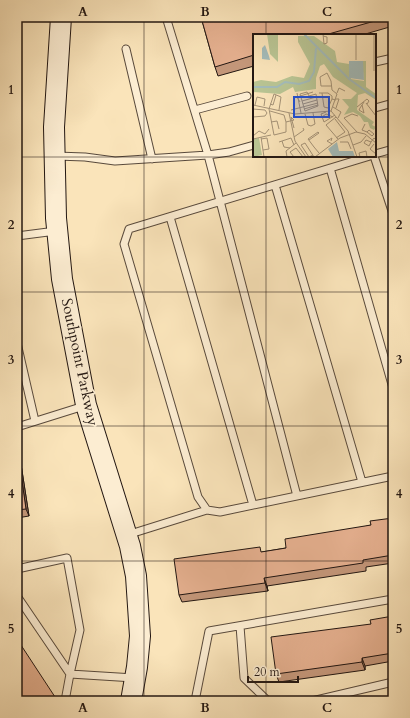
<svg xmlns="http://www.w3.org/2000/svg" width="410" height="718" font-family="Cardo,serif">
<rect width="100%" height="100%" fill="#fae4ba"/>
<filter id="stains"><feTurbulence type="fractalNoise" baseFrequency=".005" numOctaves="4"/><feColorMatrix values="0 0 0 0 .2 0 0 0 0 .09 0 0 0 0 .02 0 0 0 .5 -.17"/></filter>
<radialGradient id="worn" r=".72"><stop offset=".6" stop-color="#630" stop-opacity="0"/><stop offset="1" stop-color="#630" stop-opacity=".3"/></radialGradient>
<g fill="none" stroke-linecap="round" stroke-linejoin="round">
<g stroke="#594a3c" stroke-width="9">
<path id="service" d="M166,17L208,155L297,496
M126,49L152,159
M375,62L393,58
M375,108L393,103
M195,110L247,96
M375,154L393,149
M56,156L85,157L115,161L208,155L229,152L254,145
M370,156L129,229L124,244L198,497L207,510L220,512L393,476
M374,156L393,214
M330,168L393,388
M275,185L362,482
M170,217L253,505
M17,236L56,231
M17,343L35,421
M17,427L84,406
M127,535L207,510
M17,569L67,558L80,630L70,674L134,678
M17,596L70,674L65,701
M240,626L244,678L268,701
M195,701L209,631L393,599
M312,701L393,682"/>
</g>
<g stroke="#231712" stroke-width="22">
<path id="secondary" d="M61,17L54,127L56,218L62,279L86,405L130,546L136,576L140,636L137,667L131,701"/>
</g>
<use href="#service" stroke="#fcedd2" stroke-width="7"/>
<use href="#secondary" stroke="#fcedd2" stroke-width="20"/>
</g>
<path fill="#c39679" stroke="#231712" d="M201,17H393V26L362,35H254V66L218,76L215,67Z
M17,441L18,445L29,516L17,518Z
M393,518V563L366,567V571L267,586L268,591L182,602L179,595L262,552L286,548L371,525Z
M393,616V661L365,666V670L279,682L276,674L371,624Z"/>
<path fill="#9f7a63" stroke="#231712" d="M17,441L18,445L29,516L26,509L17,446Z
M264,578L267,586L268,591L265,583Z
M362,658L365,666V670L362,662Z"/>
<path fill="#e3ae8d" stroke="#231712" d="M201,17H389L325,35H254V55L215,67Z
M17,446L26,509L17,510Z
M393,518V555L363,560V563L264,578L265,583L179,595L174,559L260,547L261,552L286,548L285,539L371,525L370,521Z
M393,616V653L362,658V662L276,674L271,637L371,624L370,620Z
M17,639L57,700L55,701H17Z"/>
<path fill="none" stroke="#231712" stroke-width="1" stroke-opacity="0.55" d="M144,17V701M266,17V35M266,156V701M17,157H393M17,292H393M17,426H393M17,561H393"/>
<g text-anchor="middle" stroke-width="3.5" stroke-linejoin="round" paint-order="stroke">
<g font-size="15" fill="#231712" stroke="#fcedd2">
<text transform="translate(80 362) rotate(78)" y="5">Southpoint Parkway</text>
</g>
</g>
<g transform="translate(253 34)">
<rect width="123" height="123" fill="#fae4ba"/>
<path d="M14,0H25V28L17,20ZM45,2H61L82,17L84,28L96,30L98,45L111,47L109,27H113V53L123,60V66L112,59L105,61L104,76L121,88L119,91L123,93L121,96L117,94L115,88H111L107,82L100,78L91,81L96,73L89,65H98L104,59L80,43L71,30L67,32L63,44V55L42,58L40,53L27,60L0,58V48L8,46L23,48L39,42L51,44L57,30L45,8ZM6,104L9,121L0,123V105Z" fill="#b9c594"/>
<path d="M12,11L16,22L17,26L9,25V14ZM96,27H110L111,46L96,44ZM84,108L86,117H100L102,123H80L75,115Z" fill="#a3bcbb"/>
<path fill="none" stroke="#a3bcbb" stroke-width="2" d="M51,0L96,45L123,64M0,53H24L32,48L46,50L56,47L61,38L63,14"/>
<path fill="none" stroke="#a49277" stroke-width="1" d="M70,0L71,10L74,9V3L70,2M103,0V26M121,0V37M54,58L56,62L63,60L65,72L52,77L47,60ZM44,59L48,79M66,59H75L79,62V65L83,66M69,59L71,73L75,74L79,65M84,59L86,54L92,57M49,67L63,63M47,68L44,63L60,58M113,69L123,82M17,70L20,71L23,61M50,70L64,66M0,71L42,80L78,77L95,97L104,123M2,71L4,63L12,65L11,72M109,71L111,79L106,76L107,74L111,68M80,73L88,78L85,84M104,73L114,65L116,67L114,70M83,74L86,65H83M0,75L12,76L14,79L12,82L0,83M51,75L65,71M26,76L28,63L21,60L16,75L21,101L33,98V88L41,86M38,76L65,69M17,77L31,81L33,88M78,77L84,60L79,56L78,47L74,39L67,43L68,52H78M73,78L68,80L71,88L82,81M36,79L42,107L53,123M52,80L55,91L58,92L62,90L60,79M69,83L73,80L80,83M83,83L73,91L85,105M82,85L92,98L83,104M41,86L38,83L41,94M18,88L24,87L26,95M112,90L109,96L114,98M116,96L121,100L119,102L114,98ZM104,98L91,84L99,80L105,82M0,102L6,97L12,100L16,95M8,103L11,123M41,103L51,96L50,94M0,105L18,101M8,105L14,104L16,115L10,116M56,106L66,99L65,98L55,105L61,113L66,119M29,107L31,113L37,114M78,107L79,104L74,107L79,110M26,108L38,104L41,111M87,108H95L98,115M118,108L116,112L111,109L113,106L118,108L121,104L123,106M121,110L117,115L123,120M100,111L108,108L113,102M60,121L56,123L48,111L52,109L61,123M34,123L33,117L43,109M41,123L37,118L43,114L50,123M62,123L87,104L103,98L112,100L123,109M107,123L106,119L113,117L114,123"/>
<path fill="#1d4ed8" fill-opacity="0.15" stroke="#1d4ed8" stroke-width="2" d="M41,63H76V83H41Z"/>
<rect width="123" height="123" fill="none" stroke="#231712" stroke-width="2"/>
</g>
<rect width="410" height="718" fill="none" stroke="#fae4ba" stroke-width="44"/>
<path d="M248 676v6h50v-6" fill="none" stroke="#231712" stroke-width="2"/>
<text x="254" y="676" font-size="12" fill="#231712" stroke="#fcedd2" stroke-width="3" paint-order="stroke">20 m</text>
<rect x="22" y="22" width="366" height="674" fill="none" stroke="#231712" stroke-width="1.5"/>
<g font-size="13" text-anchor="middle" font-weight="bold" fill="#231712">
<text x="83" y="16">A</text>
<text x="205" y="16">B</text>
<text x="327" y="16">C</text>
<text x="11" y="94">1</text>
<text x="399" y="94">1</text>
<text x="11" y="229">2</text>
<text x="399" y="229">2</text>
<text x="11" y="364">3</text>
<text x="399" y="364">3</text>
<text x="11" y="498">4</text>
<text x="399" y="498">4</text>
<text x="11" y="633">5</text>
<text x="399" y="633">5</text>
<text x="83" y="712">A</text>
<text x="205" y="712">B</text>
<text x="327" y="712">C</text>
</g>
<rect width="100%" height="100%" filter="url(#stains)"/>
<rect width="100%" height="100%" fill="url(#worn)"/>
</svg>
